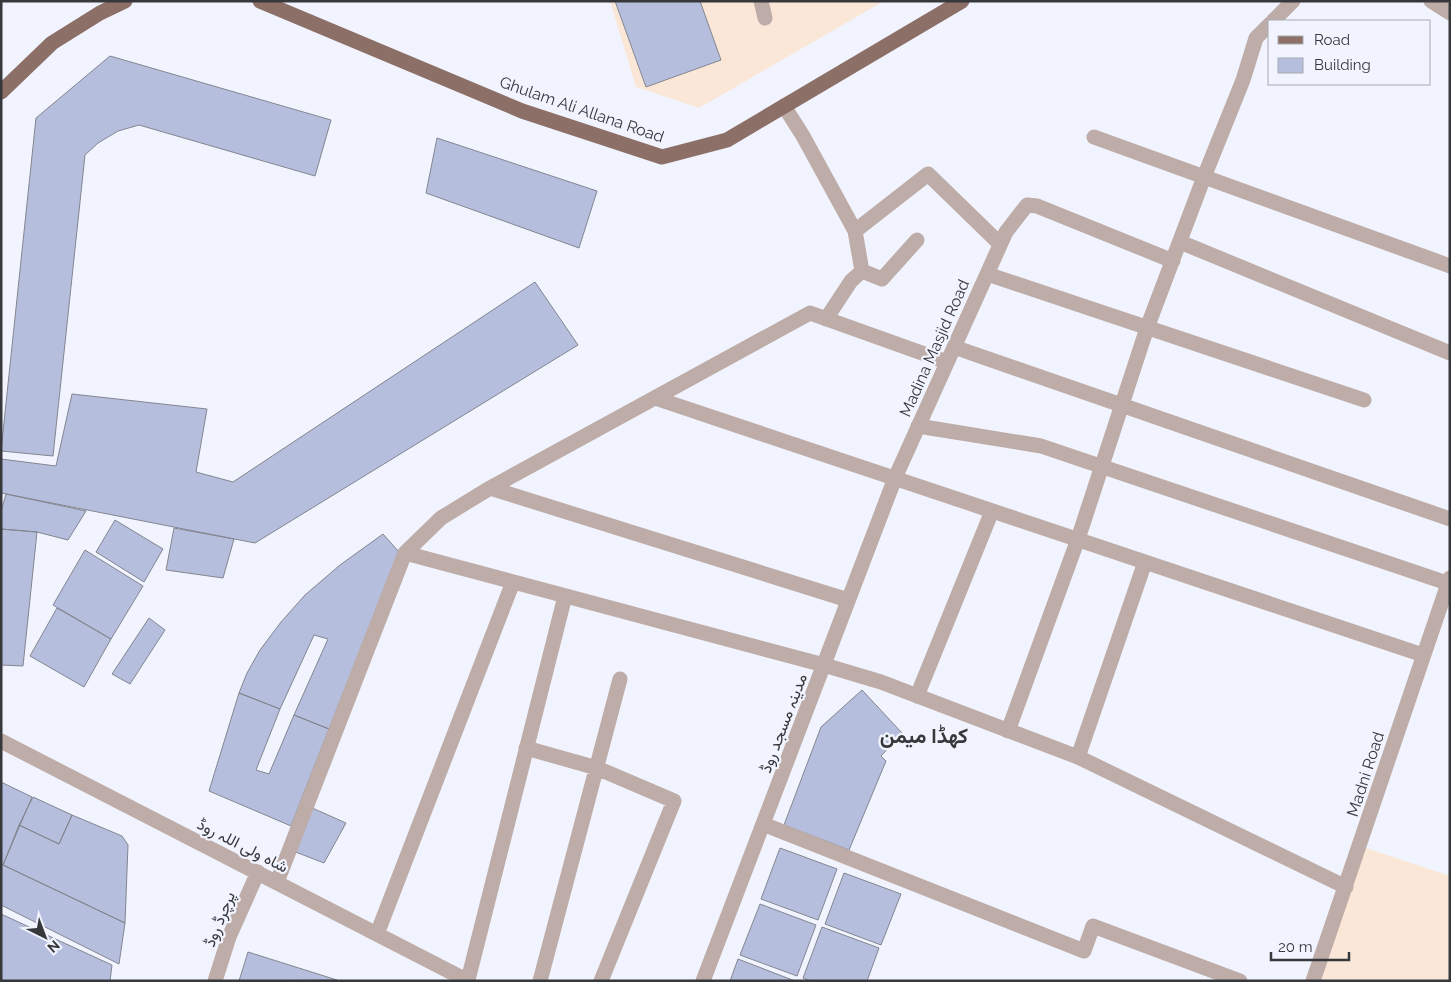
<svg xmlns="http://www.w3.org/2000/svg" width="1451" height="982" font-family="Raleway,Vazirmatn,sans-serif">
<rect width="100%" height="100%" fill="#f1f4fe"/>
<path fill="#fae7d7" d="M610,1H884L699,108L636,87Z
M1360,846L1450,876V981H1315Z"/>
<path fill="#b6bede" stroke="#83868f" d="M615,1H700L721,60L646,87Z
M110,56L331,120L315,176L139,125L118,131L98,143L85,155L53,456L1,451L36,118Z
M437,138L597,191L579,248L426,193Z
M535,282L578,345L255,543L1,493V459L56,466L72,394L207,409L196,472L233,482Z
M6,494L86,511L68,540L37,532L1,529V512Z
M115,520L163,549L144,582L96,552Z
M174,528L234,539L223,578L166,570Z
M1,529L37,532L23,666L1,665Z
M383,534L399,552L329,729L294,715L328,639L314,635L280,709L239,693L247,673L260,650L281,622L305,595L340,565Z
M85,550L143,586L111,639L53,605Z
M57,608L111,639L84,687L30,656Z
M149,618L165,630L130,684L112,674Z
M862,690L902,733L881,756L886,761L849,850L784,825L821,727Z
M239,693L280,709L256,770L269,774L294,715L329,729L291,826L209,791Z
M1,782L32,797L3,865L1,864Z
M33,797L72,815L59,844L19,825Z
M310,807L346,823L324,863L293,851Z
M72,815L122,836L128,845L125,923L3,865L19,825L59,844Z
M780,848L837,869L818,920L761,899Z
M1,864L125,923L119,964L1,905Z
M844,873L901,894L881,945L825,924Z
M760,904L816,925L797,976L740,955Z
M1,914L112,965L110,981H1Z
M822,927L879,948L867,981H811L803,978Z
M248,952L337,980L239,981Z
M738,959L795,981H730Z"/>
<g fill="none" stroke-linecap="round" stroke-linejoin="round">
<path stroke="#bdaca7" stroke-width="15" d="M761,1L765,18
M1431,1L1450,13
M1273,21L1293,1
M784,106L803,136L855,231L862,271
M1094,137L1450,266
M855,231L928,174L1000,244
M1180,242L1450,353
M987,274L1364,400
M826,319L851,281L862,271L882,279L917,240
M954,347L1450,519
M655,398L1423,655
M918,426L1041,446L1450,584
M490,488L848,600
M405,553L441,518L490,488L810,313L947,362
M917,696L992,511
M1008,731L1078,539L1147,328L1204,177L1243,80L1256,38L1270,24
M1,741L468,981
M526,748L597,768L674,801L601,981
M1078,757L1145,562
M763,824L1084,951L1093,926L1240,981
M277,882L405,553L824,665L881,682L1078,757L1346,887
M377,934L513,582
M468,980L565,596
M215,981L229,937L258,872
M540,981L620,679
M703,981L895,478L1006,232L1027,205L1037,206L1173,261
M1313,981L1450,578"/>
<path stroke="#8c6f67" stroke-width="15" d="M260,1L522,111L662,157L727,140L962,1
M1,92L52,43L100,13L125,1"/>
</g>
<g text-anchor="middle" stroke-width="4.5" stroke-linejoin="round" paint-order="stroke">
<g font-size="16" fill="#37383c" stroke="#f1f4fe">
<text transform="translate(582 109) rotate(19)" y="6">Ghulam Ali Allana Road</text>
<text transform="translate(934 348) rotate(-66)" y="6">Madina Masjid Road</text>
<text transform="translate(783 723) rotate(-69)" y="6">مدینہ مسجد روڈ</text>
<text transform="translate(1365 774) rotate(-72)" y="6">Madni Road</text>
<text transform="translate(243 845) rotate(27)" y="6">شاہ ولی اللہ روڈ</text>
<text transform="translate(219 919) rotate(-68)" y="6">پرچرڈ روڈ</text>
</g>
<g font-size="21" font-weight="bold" fill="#37383c" stroke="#f1f4fe">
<text x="924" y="743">کھڈا میمن</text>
</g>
</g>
<rect width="1451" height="982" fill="none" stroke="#37383c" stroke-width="5"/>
<rect x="1268" y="20" width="162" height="65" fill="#f1f4fe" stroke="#a7a9b0"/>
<rect x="1278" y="36" width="25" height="8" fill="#8c6f67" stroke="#a7a9b0"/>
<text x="1314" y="45" font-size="15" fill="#37383c">Road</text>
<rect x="1278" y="58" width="25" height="15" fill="#b6bede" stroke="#a7a9b0"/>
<text x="1314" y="70" font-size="15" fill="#37383c">Building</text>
<g transform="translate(45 937) rotate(138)" stroke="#f1f4fe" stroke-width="4" paint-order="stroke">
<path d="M0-4L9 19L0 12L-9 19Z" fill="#37383c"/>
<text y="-8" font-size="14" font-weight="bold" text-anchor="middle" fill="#37383c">N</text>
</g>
<path d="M1271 952v8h78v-8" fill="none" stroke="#37383c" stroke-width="2.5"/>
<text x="1278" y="952" font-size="15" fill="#37383c" stroke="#f1f4fe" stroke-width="4" paint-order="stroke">20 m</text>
</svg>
